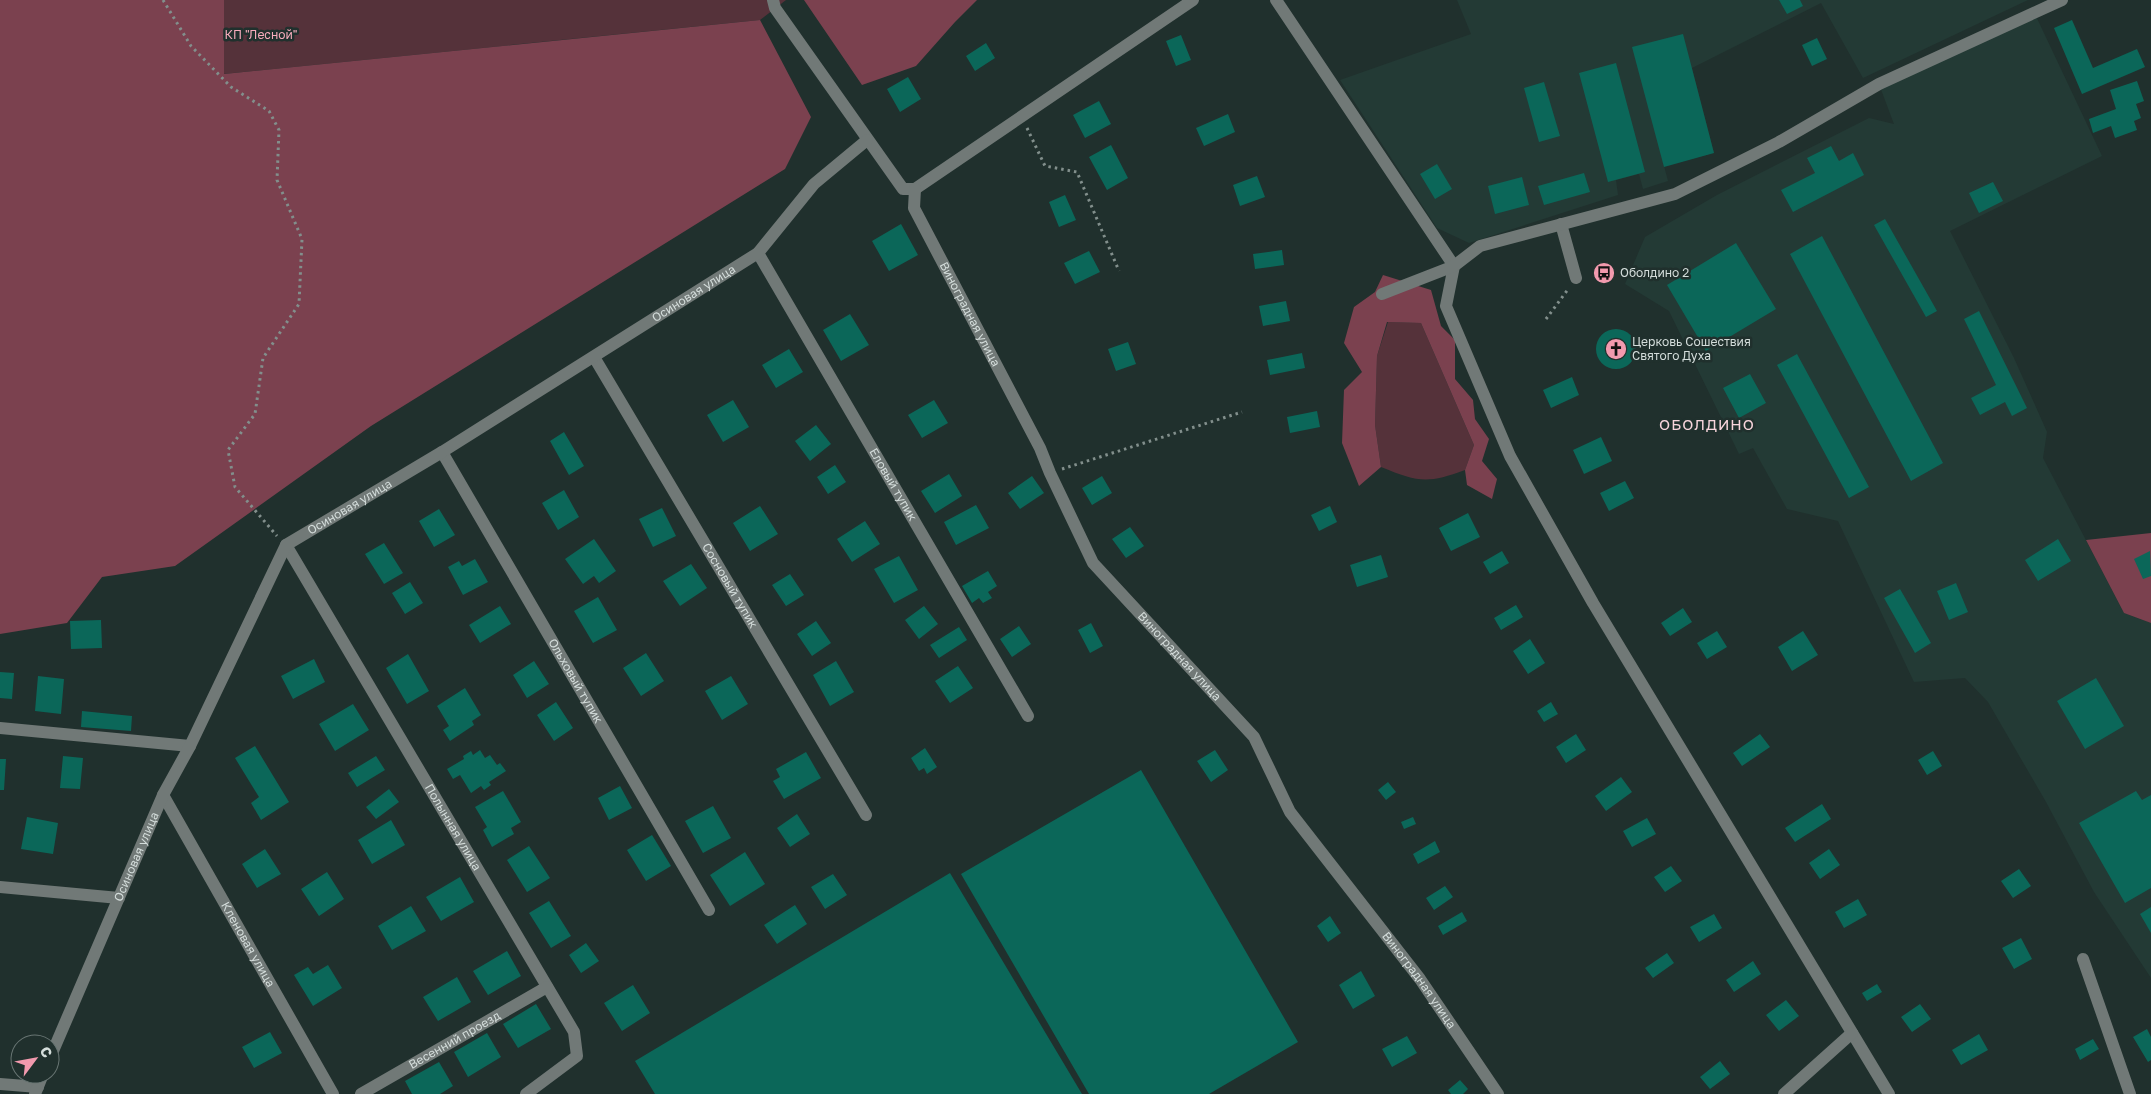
<svg xmlns="http://www.w3.org/2000/svg" width="2151" height="1094" font-family="'Golos Text',sans-serif">
<rect width="100%" height="100%" fill="#20302d"/>
<path fill="#233a35" d="M1457,0H2028L1863,78L1821,3L1692,68L1714,153L1664,166L1668,181L1643,189L1639,174L1616,180L1618,195L1469,243L1437,228L1340,80L1471,34Z
M2034,12L2102,156L1950,231L2014,358L2047,432L2043,458L2124,613L2151,623V978L2094,892L2046,802L1988,702L1965,678L1914,682L1838,521L1787,509L1753,448L1739,454L1669,311L1625,284L1645,237L1717,195L1869,118L1894,124L1879,84Z"/>
<path fill="#55323a" d="M224,0H786L760,20L223,74Z
M1388,322L1421,323L1474,445L1465,470C1427,484 1418,482 1381,467L1375,425L1377,356Z"/>
<path fill="#7b414f" d="M0,0H224V74L760,20L811,117L785,169L371,426L175,566L102,577L67,623L0,634Z
M804,0H977L955,22L916,66L862,85Z
M1383,275L1431,290L1441,326L1455,340V379L1473,400L1475,419L1489,439L1482,461L1497,479L1492,499L1467,485L1465,470L1474,445L1421,323L1387,322L1377,356L1375,425L1381,467L1359,486L1342,443L1344,390L1362,372L1344,343L1354,307L1375,292Z
M2151,533V623L2124,613L2086,540Z"/>
<path fill="#0b6759" d="M1779,0H1800L1803,6L1787,14Z
M2072,20L2093,68L2137,49L2145,67L2082,94L2054,28Z
M1683,34L1714,153L1664,167L1632,47Z
M1181,35L1191,60L1176,66L1166,41Z
M1817,38L1827,59L1812,66L1802,45Z
M986,43L995,58L975,71L966,56Z
M1616,63L1645,172L1608,182L1579,73Z
M908,77L921,99L900,112L887,89Z
M2137,81L2144,101L2136,104L2141,118L2134,121L2137,130L2115,138L2111,126L2093,133L2089,119L2116,109L2110,90Z
M1544,82L1560,136L1539,142L1524,88Z
M1099,101L1111,124L1085,138L1073,115Z
M1228,114L1235,132L1204,146L1196,128Z
M1111,145L1128,178L1107,190L1089,157Z
M1831,146L1839,161L1853,153L1864,175L1793,212L1781,190L1815,173L1807,158Z
M1437,164L1452,189L1435,199L1420,174Z
M1584,173L1590,192L1544,205L1538,186Z
M1257,176L1265,197L1240,206L1233,185Z
M1522,177L1529,205L1495,214L1488,186Z
M1993,182L2003,201L1979,213L1969,193Z
M1065,195L1076,220L1059,227L1049,202Z
M1885,219L1937,311L1926,317L1874,225Z
M901,224L918,255L889,271L872,241Z
M1822,236L1943,463L1911,481L1790,254Z
M1736,243L1776,309L1706,351L1667,285Z
M1282,250L1284,265L1255,269L1253,254Z
M1089,251L1100,272L1075,284L1064,263Z
M1286,301L1290,321L1263,326L1259,306Z
M1979,311L2027,408L2012,416L2005,402L1980,415L1971,398L1996,385L1964,319Z
M850,314L869,345L841,361L823,330Z
M1596 349a20 20 0 1 1 40 0a20 20 0 1 1-40 0Z
M1128,342L1136,364L1116,371L1108,349Z
M789,349L803,372L776,388L762,365Z
M1302,353L1305,368L1270,375L1267,360Z
M1797,354L1869,487L1849,498L1777,365Z
M1750,374L1766,403L1739,418L1723,388Z
M1572,377L1579,395L1551,408L1543,390Z
M733,400L749,427L723,442L707,415Z
M934,400L948,423L922,438L908,415Z
M1317,411L1320,427L1290,433L1287,417Z
M816,425L831,444L810,461L795,441Z
M564,432L584,466L569,475L550,441Z
M1601,437L1612,461L1584,474L1573,450Z
M835,465L846,482L828,494L817,477Z
M949,474L962,496L935,513L921,491Z
M1032,476L1044,493L1020,509L1008,493Z
M1102,476L1112,493L1092,505L1082,488Z
M1625,481L1634,498L1609,511L1600,493Z
M564,490L579,517L558,530L542,503Z
M976,505L989,528L956,545L944,522Z
M760,506L778,534L750,551L733,523Z
M1330,506L1337,522L1319,531L1311,515Z
M662,508L676,536L653,547L639,519Z
M439,509L455,535L434,547L419,521Z
M1468,513L1480,537L1451,551L1439,528Z
M865,521L880,544L852,562L837,539Z
M1130,527L1144,546L1126,558L1112,539Z
M594,539L616,571L599,583L594,576L583,584L565,559Z
M2058,539L2071,561L2038,581L2025,560Z
M384,543L403,573L384,584L365,554Z
M1502,551L1509,563L1490,574L1483,562Z
M2150,551L2151,576L2143,579L2134,559Z
M1381,555L1388,577L1357,587L1350,565Z
M899,556L918,590L894,603L874,569Z
M475,559L488,582L463,595L448,567L459,561L462,566Z
M691,564L707,588L680,606L663,581Z
M988,571L997,586L988,592L992,598L983,603L979,598L972,603L962,586Z
M790,574L804,595L786,606L772,585Z
M410,582L423,603L405,614L392,593Z
M1956,583L1968,612L1949,620L1937,591Z
M1900,589L1931,643L1915,653L1884,598Z
M598,597L617,630L593,643L574,611Z
M1516,605L1523,617L1501,630L1494,618Z
M500,606L511,624L480,643L469,625Z
M924,606L938,624L919,639L905,620Z
M1683,608L1692,622L1670,636L1661,623Z
M101,620L102,648L71,649L70,621Z
M816,621L831,643L812,656L797,634Z
M1091,623L1103,646L1090,653L1078,630Z
M1019,626L1031,644L1012,657L1000,639Z
M959,627L967,640L939,658L930,645Z
M1717,631L1727,647L1707,659L1697,643Z
M1803,631L1818,655L1792,671L1778,647Z
M1530,639L1545,663L1528,674L1513,651Z
M646,653L664,681L641,696L623,668Z
M408,654L429,691L407,704L386,668Z
M314,659L325,682L293,699L281,676Z
M534,661L549,684L527,698L513,675Z
M836,661L854,692L830,706L813,675Z
M958,666L973,688L950,703L935,681Z
M0,672L14,673L12,699L0,698Z
M38,676L64,679L61,714L35,711Z
M731,676L748,704L722,720L705,691Z
M2096,678L2124,726L2085,749L2057,701Z
M465,688L481,715L472,721L474,725L450,741L443,730L449,726L437,706Z
M556,702L573,728L554,741L537,715Z
M1551,702L1558,714L1544,722L1537,711Z
M353,704L369,730L335,751L319,724Z
M82,711L132,716L131,731L81,727Z
M1576,734L1586,750L1566,763L1556,747Z
M1760,734L1770,747L1742,766L1733,753Z
M255,746L289,802L261,820L251,803L259,797L235,758Z
M925,748L937,767L927,774L924,768L919,771L911,758Z
M480,750L485,758L490,755L497,765L500,763L506,771L489,782L491,785L484,790L481,786L471,793L460,775L453,779L447,769L464,759L463,756L471,751L473,755Z
M1215,750L1228,770L1211,782L1197,761Z
M1933,751L1942,766L1927,775L1918,760Z
M806,752L821,778L784,799L773,781L780,777L776,769Z
M63,756L83,758L80,789L60,788Z
M376,756L385,770L357,787L348,773Z
M0,759H6L4,790H0Z
M1141,770L1298,1042L1209,1094H1089L961,874Z
M1621,777L1632,792L1606,811L1595,796Z
M1388,782L1396,792L1386,800L1378,790Z
M620,786L632,808L609,820L598,798Z
M389,789L399,802L376,819L366,807Z
M503,791L521,822L511,828L514,834L492,847L483,830L487,827L475,807Z
M2136,791L2142,800L2151,795V888L2125,903L2079,823Z
M1822,804L1831,819L1795,842L1785,828Z
M713,806L731,838L703,853L685,821Z
M797,814L810,834L790,847L777,828Z
M27,817L58,823L53,854L21,849Z
M1413,817L1416,824L1404,829L1401,822Z
M1647,818L1656,834L1632,847L1623,831Z
M391,820L405,845L372,864L358,840Z
M652,835L671,866L646,881L627,850Z
M1435,841L1440,852L1418,864L1413,854Z
M529,846L550,878L527,892L507,860Z
M265,849L281,874L257,888L242,864Z
M1829,849L1840,865L1820,879L1809,863Z
M745,852L765,884L730,906L710,875Z
M1671,866L1682,881L1665,892L1654,877Z
M2019,869L2031,886L2013,898L2001,881Z
M327,872L344,899L319,916L301,889Z
M950,873L1082,1094H655L635,1061Z
M833,874L847,895L825,909L811,887Z
M460,877L474,902L441,921L426,897Z
M1445,886L1453,897L1434,910L1426,898Z
M1858,899L1867,915L1844,928L1835,912Z
M549,901L571,936L551,948L529,913Z
M795,905L807,924L777,944L764,925Z
M411,906L426,931L392,950L378,926Z
M2151,907V933L2140,914Z
M1462,912L1467,921L1443,935L1438,926Z
M1714,914L1722,928L1699,942L1690,927Z
M1330,916L1341,933L1328,942L1317,926Z
M2021,938L2032,959L2014,969L2002,948Z
M586,943L599,961L581,973L569,955Z
M507,951L521,976L488,995L473,971Z
M1667,953L1674,963L1653,978L1645,968Z
M1753,961L1761,974L1734,992L1726,980Z
M328,965L342,988L313,1006L294,975L308,967L313,974Z
M1361,971L1375,996L1353,1009L1339,985Z
M457,977L471,1002L438,1021L423,997Z
M1877,984L1882,992L1867,1001L1862,993Z
M633,985L650,1013L622,1031L604,1003Z
M1786,1000L1799,1016L1779,1031L1766,1015Z
M536,1004L551,1029L518,1048L503,1024Z
M1920,1004L1931,1019L1912,1032L1901,1017Z
M2147,1029L2151,1037V1060L2148,1062L2133,1037Z
M270,1032L282,1053L254,1068L242,1047Z
M487,1033L501,1057L468,1077L454,1052Z
M1979,1034L1988,1050L1961,1065L1952,1050Z
M1407,1036L1417,1053L1392,1067L1382,1049Z
M2093,1039L2099,1049L2080,1060L2075,1049Z
M1720,1061L1730,1074L1710,1089L1700,1077Z
M439,1062L453,1086L440,1094H412L405,1081Z
M1460,1080L1468,1089L1463,1094H1451L1448,1090Z"/>
<g fill="none" stroke-linecap="round" stroke-linejoin="round">
<path stroke="#828f8c" stroke-width="3" stroke-dasharray="2.5 4" stroke-linecap="butt" d="M163,0L191,46L231,87L269,111L279,130L277,180L302,239L299,304L263,358L255,414L228,450L235,487L277,536
M1027,128L1045,166L1077,172L1119,271
M1546,319L1569,288
M1062,469L1242,412"/>
<g stroke="#717977" stroke-width="12">
<path d="M773,0L775,8L903,189H915L1193,0"/>
<path d="M1276,0L1454,266L1446,306L1510,456L1593,603L1889,1094"/>
<path id="s1" d="M915,189L914,208L1040,448L1050,473L1093,563L1254,737L1290,812L1420,979L1498,1094"/>
<path d="M1561,224L1576,278"/>
<path id="s2" d="M758,253L1028,716"/>
<path d="M1382,294L1454,266L1480,246L1675,194L1779,142L1879,84L2062,0"/>
<path id="s3" d="M594,357L866,815"/>
<path id="s4" d="M442,452L709,910"/>
<path id="s5" d="M286,545L574,1032L577,1056L526,1094"/>
<path d="M0,728L190,746"/>
<path id="s6" d="M163,795L333,1094"/>
<path d="M0,887L119,898"/>
<path d="M2083,959L2130,1094"/>
<path id="s7" d="M50,1058L163,795L190,746L286,545L442,452L758,253L814,184L867,140"/>
<path d="M0,1084L38,1087"/>
<path d="M35,1094L43,1074"/>
<path id="s8" d="M361,1094L547,987"/>
<path d="M1784,1094L1852,1033"/>
</g>
</g>
<defs>
<g id="bus-disc" transform="scale(1.125)"><circle r="9.5" fill="#f29aae" stroke="#20302d"/><path d="M-5-6H5V4H4V6H2V4H-2V6H-4V4H-5ZM-3.5-4V0h7V-4ZM-3.5 1.2v1.5H-2V1.2ZM2 1.2v1.5H3.5V1.2Z" fill="#111"/></g>
<g id="church-disc" transform="scale(1.125)"><circle r="9.5" fill="#f29aae" stroke="#20302d"/><path d="M-1.2-6h2.4v3.5h3.3v2.4h-3.3V6h-2.4V-.1h-3.3v-2.4h3.3Z" fill="#111"/></g>
</defs>
<g fill-rule="evenodd">
<use href="#bus-disc" x="1604" y="273"/>
<use href="#church-disc" x="1616" y="349"/>
</g>
<g text-anchor="middle" stroke-width="5" stroke-linejoin="round" paint-order="stroke">
<g font-size="12" fill="#f7acbc" stroke="#20302d">
<text x="261" y="39">КП "Лесной"</text>
</g>
<g font-size="12" fill="#d4dddb" stroke="#20302d" text-anchor="start">
<text x="1620" y="277">Оболдино 2</text>
<text x="1632" y="346">Церковь Сошествия<tspan x="1632" dy="14">Святого Духа</tspan></text>
</g>
<g font-size="12" fill="#d4dddb" stroke="#20302d">
<text dy="4" stroke="none"><textPath href="#s7" startOffset="1044">Осиновая улица</textPath></text>
<text dy="4" stroke="none"><textPath href="#s1" startOffset="139">Виноградная улица</textPath></text>
<text dy="4" stroke="none"><textPath href="#s2" startOffset="268">Еловый тупик</textPath></text>
<text dy="4" stroke="none"><textPath href="#s7" startOffset="639">Осиновая улица</textPath></text>
<text dy="4" stroke="none"><textPath href="#s3" startOffset="266">Сосновый тупик</textPath></text>
<text dy="4" stroke="none"><textPath href="#s1" startOffset="544">Виноградная улица</textPath></text>
<text dy="4" stroke="none"><textPath href="#s4" startOffset="265">Ольховый тупик</textPath></text>
<text dy="4" stroke="none"><textPath href="#s5" startOffset="328">Полынная улица</textPath></text>
<text dy="4" stroke="none"><textPath href="#s7" startOffset="219">Осиновая улица</textPath></text>
<text dy="4" stroke="none"><textPath href="#s6" startOffset="172">Кленовая улица</textPath></text>
<text dy="4" stroke="none"><textPath href="#s1" startOffset="949">Виноградная улица</textPath></text>
<text dy="4" stroke="none"><textPath href="#s8" startOffset="108">Весенний проезд</textPath></text>
</g>
<g font-size="15" letter-spacing="1" fill="#f8d5dc" stroke="#20302d">
<text x="1707" y="430">ОБОЛДИНО</text>
</g>
</g>
<g transform="translate(35 1059) rotate(58)"><circle r="24" fill="#20302d" stroke="#687573"/>
<path d="M0-4L9 19L0 12L-9 19Z" fill="#f29aae"/>
<text y="-8" font-size="14" font-weight="bold" text-anchor="middle" fill="#d4dddb">С</text>
</g>
</svg>
